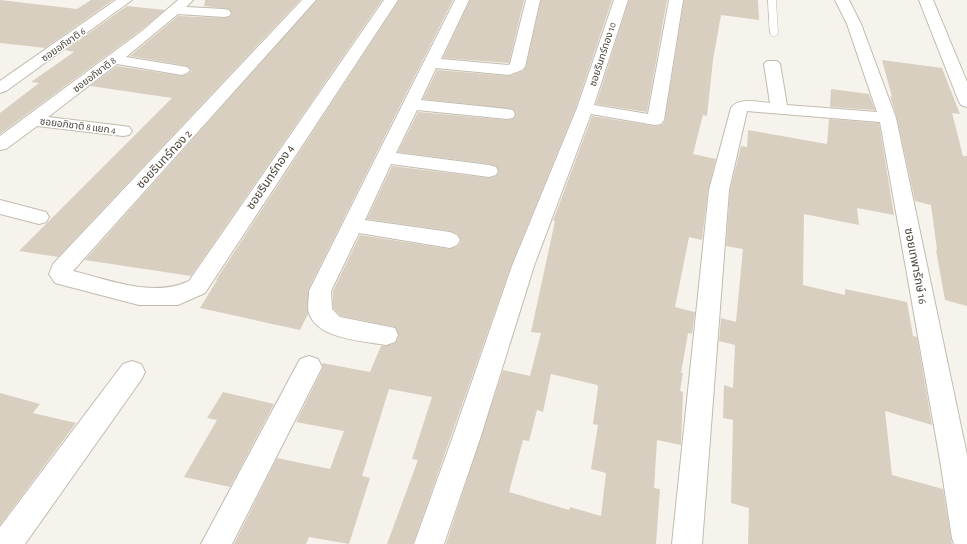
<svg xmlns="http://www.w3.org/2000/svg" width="967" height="544" font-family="'Alegreya Sans','Noto Sans Thai',sans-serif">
<rect width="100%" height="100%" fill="#f6f3ec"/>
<path fill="#d8cfc1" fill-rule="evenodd" d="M0,0L77,9L91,0H113L45,48L0,43Z
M205,0H300L58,257L19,251L172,98L90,86L117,66L182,76L188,74L192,70L187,66L130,56L178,16L224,18L229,17L232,14L229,9L204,6Z
M317,0H382L191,276L85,260Z
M399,0H453L308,290V314L300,330L200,308L217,280H216Z
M470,0H524L509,63L443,58Z
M541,0H612L576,107L511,266L413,544H387L418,460L412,459L432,397L389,389L362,476L370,478L349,544L309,537L306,544H234L277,458L330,469L344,431L296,422L323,368L322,363L370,372L381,346H386L395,343L399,336L395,327L341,316L333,308V291L360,235L450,249L458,246L461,241L458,234L450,231L367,219L392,166L489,178L496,176L499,172L496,166L489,164L398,152L418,112L507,120L513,119L516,115L513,109L423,99L437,70L509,76L523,71L526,67Z
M629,0H667L647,112L596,104Z
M684,0H758L759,20L721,15L713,60L707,116L703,115L693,154L716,159L708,190L702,240L689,237L675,307L695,312L692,334L688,333L681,373H683L680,391L683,392L681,445L657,440L654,488L660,489L656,544H446L503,370L530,376L541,333L531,332L555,221H553L592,116L655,126L662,125L665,120ZM551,374L597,385L598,387L593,424L598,425L591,469L606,473L601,516L570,507L569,510L509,492L523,440L529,441L537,410L543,412Z
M127,6L165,10L141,30L0,134V113L39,83L31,82L74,52L65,50Z
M882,60L942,68L960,114L952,113L963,156H967V306L945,300L936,250H937L931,205L915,201L897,118L890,96L892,97Z
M831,89L869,94L875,110L830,107Z
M829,119L879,123L894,215L857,208L859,225L804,214L803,285L845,295V289L907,302L913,336L917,337L932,425L885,411L892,475L943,489L952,544H748L749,508L731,503L733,420L723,418L724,385L733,388L735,345L719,341L721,318L736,322L743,249L726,246L730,190L741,146L747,147L748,130L827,144Z
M223,392L274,404L230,487L184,477L217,420L207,418Z
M0,393L40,404L33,413L76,423L0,525Z"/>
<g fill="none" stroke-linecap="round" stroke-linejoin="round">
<g stroke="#c2bbae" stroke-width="1">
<path id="lane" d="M768,0H776L778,34L774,37L770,34Z"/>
</g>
<g stroke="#c2bbae" stroke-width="2">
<path id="street" d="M116,0H132L6,91L0,93V81Z
M178,0H193L186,7L224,9L229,10L231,13L229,16L224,17L178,14L126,57L187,67L190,70L187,73L182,75L117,64L48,117L123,126L129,127L132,131L129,135L123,136L37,126L6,149L0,150V136L142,31Z
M302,0H316L73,271C110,280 153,298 189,281L384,0H398L205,293L178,305H139L55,283L49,274L53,264Z
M455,0H469L441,59L508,65L510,64L526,0H540L525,67L522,70L509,75L436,68L421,100L507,109L513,110L515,114L513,118L507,119L417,110L396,153L489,165L496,167L498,171L496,175L489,177L391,164L365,220L450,232L457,235L460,240L457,245L450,248L359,233L331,291L332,309L340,317L395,328L398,335L395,342L386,345C363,341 317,339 309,313C307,307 309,298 309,291Z
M614,0H628L594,105L648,114L669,0H683L664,120L661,124L655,125L591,114L534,266L480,439L444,544H414L452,439L512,266L577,108Z
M835,0H849L861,24L896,118L967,455V544H954L952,538L940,460L880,122L747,111L729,190L702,544H672L709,190L731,108C738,97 758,102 770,103L764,64L767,61H777L780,64L787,105L877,112L847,24Z
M919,0H933L967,82V107L961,105L959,102Z
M0,200L46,212L49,217L46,222L39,224L0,214Z
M309,356L318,359L322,367L232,544H201L300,359Z
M132,361L141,364L145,372L141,380L25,544H0V527L123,364Z"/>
</g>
<use href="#lane" fill="#fff" fill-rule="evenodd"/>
<use href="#street" fill="#fff" fill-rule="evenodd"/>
</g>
<g text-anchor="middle" stroke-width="3" stroke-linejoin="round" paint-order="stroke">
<g font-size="10" fill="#4b4439" stroke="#fff">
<text transform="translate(63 44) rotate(-35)" y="4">ซอยอภิชาติ 6</text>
<text transform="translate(602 54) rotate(-72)" y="4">ซอยรินทร์ทอง 10</text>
<text transform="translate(94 74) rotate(-37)" y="4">ซอยอภิชาติ 8</text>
<text transform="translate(78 125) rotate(7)" y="4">ซอยอภิชาติ 8 แยก 4</text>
</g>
<g font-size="12" fill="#4b4439" stroke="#fff">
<text transform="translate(164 159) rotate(-47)" y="4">ซอยรินทร์ทอง 2</text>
<text transform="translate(270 177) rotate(-56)" y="4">ซอยรินทร์ทอง 4</text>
<text transform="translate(916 266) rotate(79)" y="4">ซอยเทพารักษ์ 16</text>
</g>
</g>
</svg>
